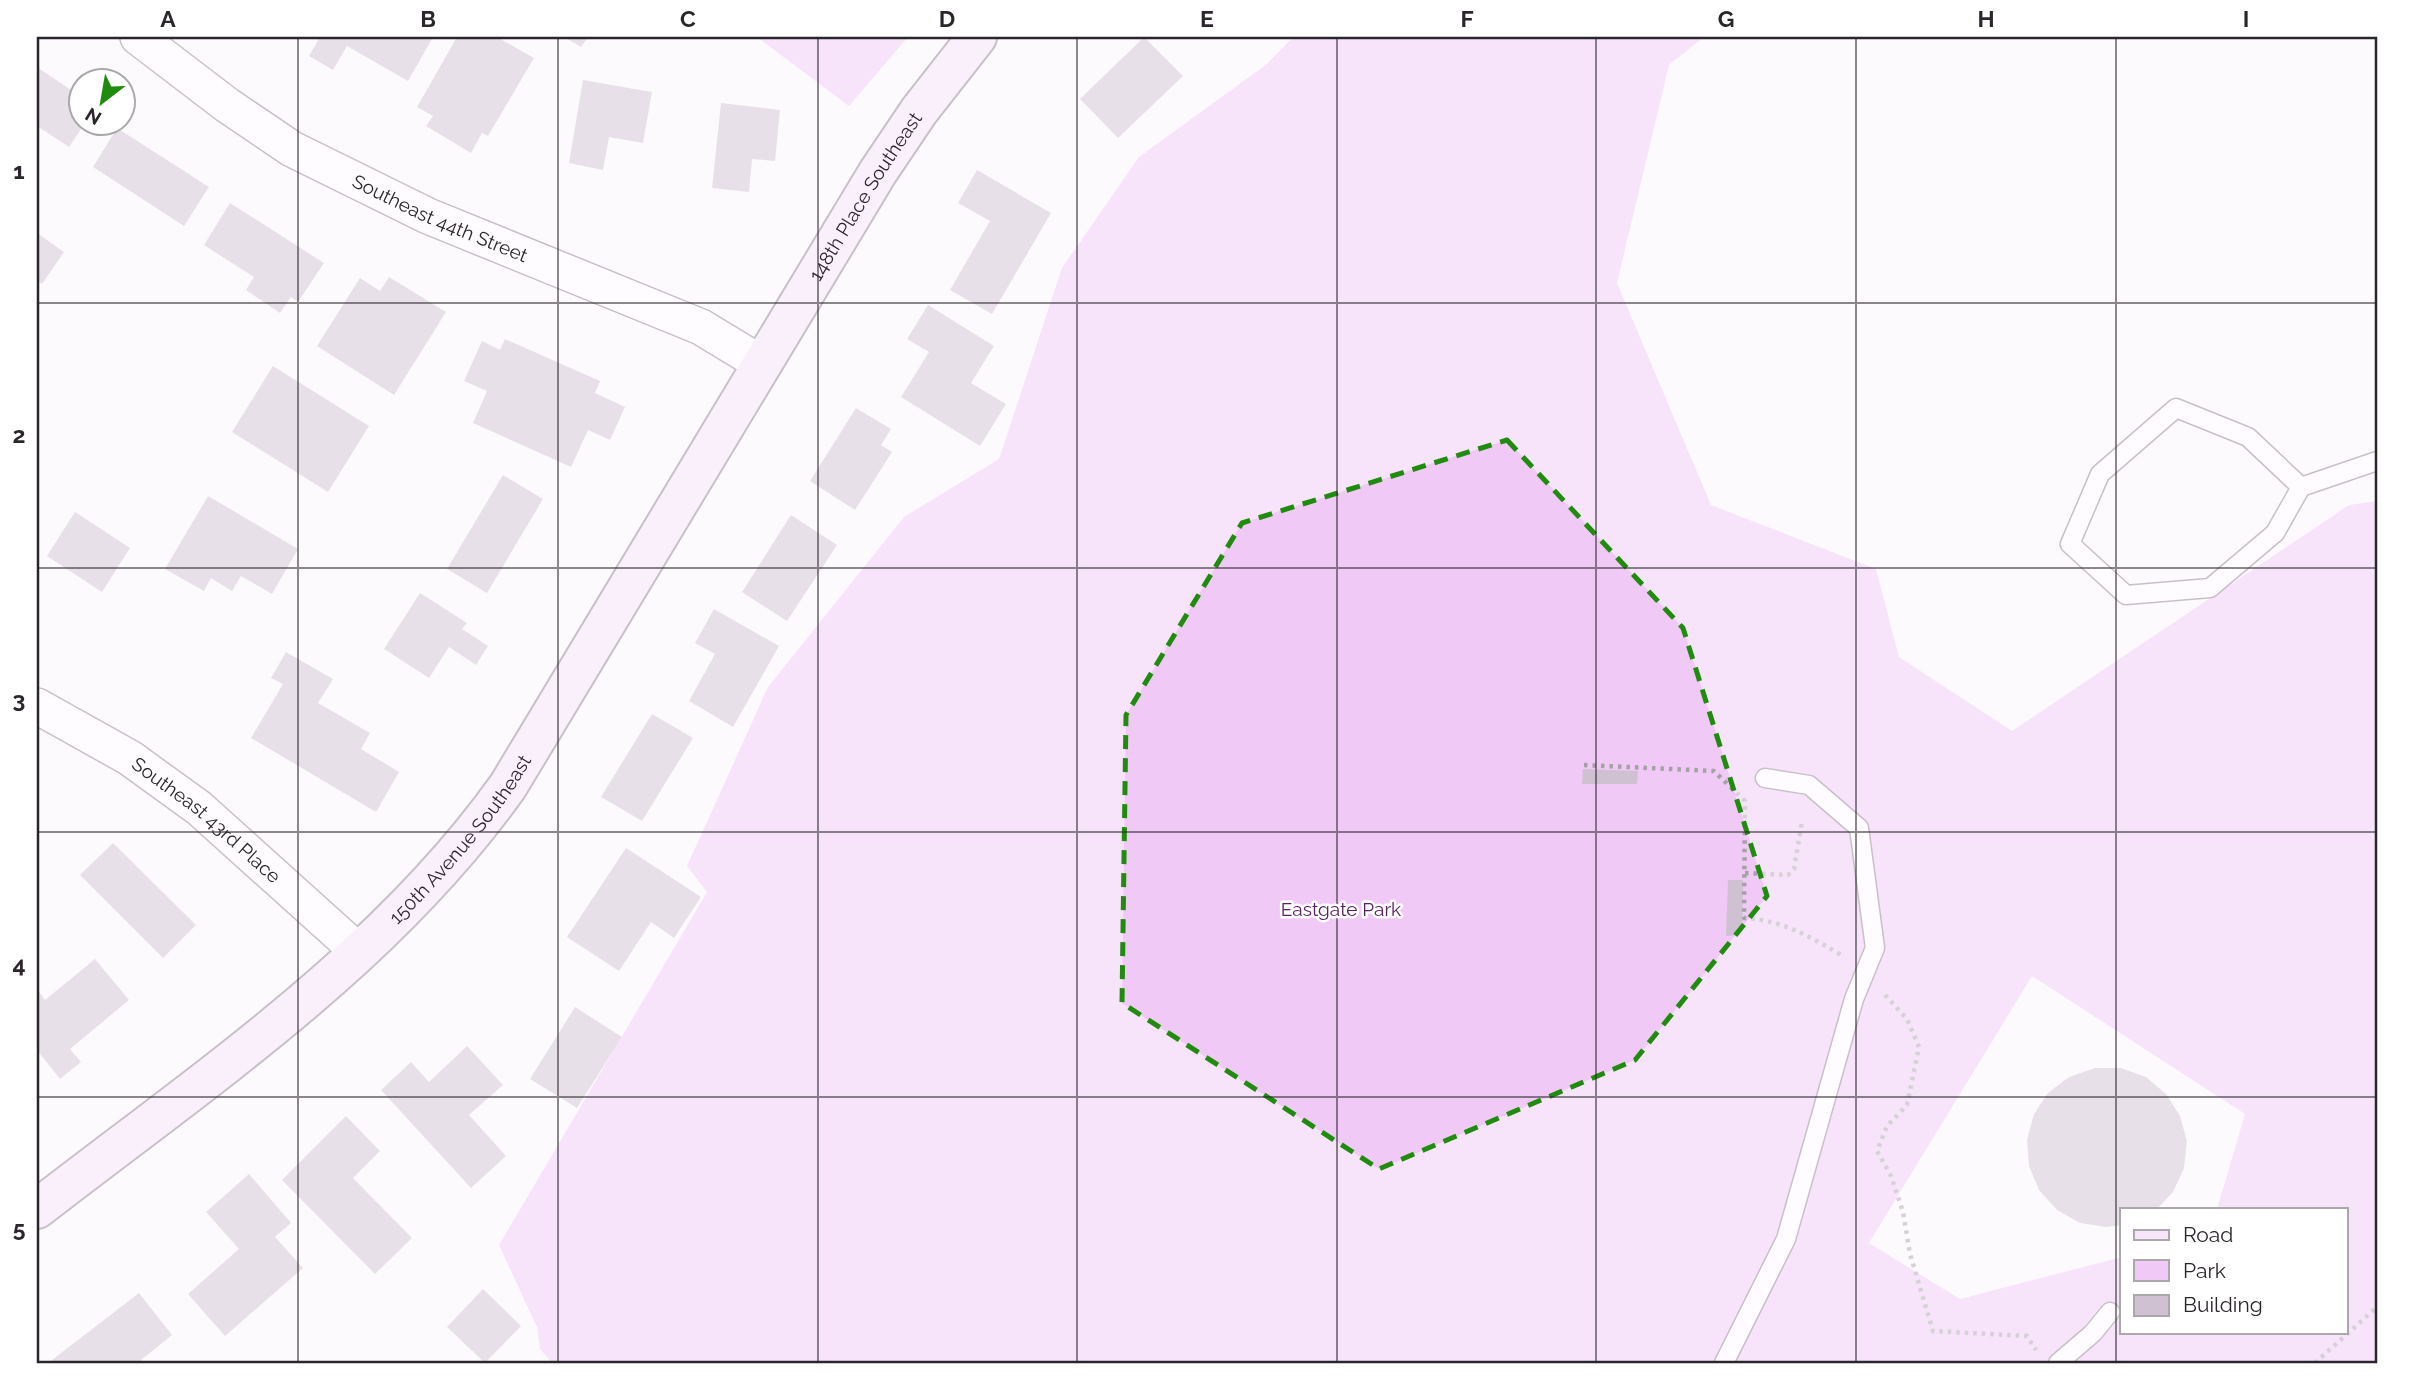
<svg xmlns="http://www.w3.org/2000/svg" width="2414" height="1400" font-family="Raleway,sans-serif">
<rect width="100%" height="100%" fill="#fdfafd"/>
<path fill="#f0c9f6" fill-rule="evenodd" d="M757,37H908L849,106Z
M1293,37H1704L1669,65L1617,283L1711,505L1876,569L1899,657L2012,731L2349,505L2377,501V1363H552L540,1349L537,1327L499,1245L707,892L687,866L768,687L904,517L999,459L1062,268L1139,157L1267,64ZM2032,976L2245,1114L2217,1209H2346V1332H2122V1257L1960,1299L1869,1243Z"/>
<path fill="#cfc1d1" d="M320,37H428L432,39L408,81L347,46L333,70L309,56Z
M457,37H497L534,58L488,136L482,133L471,153L426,126L433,116L417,107Z
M564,37H588L581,47Z
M1144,37L1183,76L1118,138L1080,99Z
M37,67L80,96V122H86L69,147L37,126Z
M583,80L652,92L643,143L609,137L603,170L569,163Z
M721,103L780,110L775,161L752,159L749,192L712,188Z
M117,128L209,187L184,226L93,167Z
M977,170L1051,213L992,314L950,290L990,221L958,203Z
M230,203L324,263L298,302L291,297L280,313L246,290L254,277L204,245Z
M37,233L64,252L42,284L37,280Z
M389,277L446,312L394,395L317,346L360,278L380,291Z
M928,305L994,346L971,383L1006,404L980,446L901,397L929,352L907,339Z
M505,339L600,381L595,393L625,407L610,440L588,430L571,467L473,423L487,391L464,381L482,341L500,350Z
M273,366L369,426L328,492L232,432Z
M856,408L891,429L881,445L892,452L855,510L810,481Z
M503,475L543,499L487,593L447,569Z
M208,496L298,549L272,594L241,576L232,591L211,578L204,591L165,569Z
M75,512L130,548L102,592L47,556Z
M791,515L837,545L787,621L742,592Z
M420,593L467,623L462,629L488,646L476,665L449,647L429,678L384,649Z
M714,609L779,646L733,727L689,701L715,654L695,643Z
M286,652L333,679L318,703L370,733L361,749L399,772L376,812L251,738L283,684L271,678Z
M652,714L693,738L642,821L601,797Z
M1583,769L1638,771L1637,784H1582Z
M113,843L196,925L163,958L80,875Z
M626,848L701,897L674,938L651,922L619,971L567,937Z
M1728,880H1743L1742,935L1726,936Z
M95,959L129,1000L70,1049L81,1062L60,1079L37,1050V989L45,1000Z
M575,1007L622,1037L577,1108L530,1079Z
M467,1046L503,1085L469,1115L506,1156L471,1188L381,1090L411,1062L429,1082Z
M2095,1068H2121L2146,1077L2166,1094L2180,1116L2187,1141L2184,1168L2173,1192L2157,1209H2122V1225L2106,1227L2080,1223L2057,1210L2039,1190L2029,1166L2027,1140L2034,1114L2048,1093L2069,1077Z
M346,1116L380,1151L353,1178L412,1238L375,1274L282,1180Z
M249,1174L291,1223L275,1237L303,1268L225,1336L188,1294L239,1249L206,1212Z
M483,1289L521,1326L485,1363L447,1327Z
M139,1293L172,1335L141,1360L144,1363H48Z"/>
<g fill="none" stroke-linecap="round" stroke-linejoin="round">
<g stroke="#887b8a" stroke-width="21">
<path id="lane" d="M2301,487L2248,437L2176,408L2100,474L2070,544L2126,595L2210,588L2275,533L2301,487L2377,461
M1724,1363L1786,1239L1854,999L1875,948L1859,828L1809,785L1765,778
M2058,1363L2093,1333L2110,1312"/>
</g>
<g stroke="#887b8a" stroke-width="38">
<g id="street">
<path id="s1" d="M138,37L227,105L292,149L428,216L701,327L762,364"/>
<path id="s2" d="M37,706L130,758L199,808L360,953"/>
</g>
</g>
<g stroke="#887b8a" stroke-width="42">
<g id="secondary">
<path id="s3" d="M37,1209C203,1080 385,959 508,786L878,172L919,111L977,37"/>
</g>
</g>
<path stroke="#a5a1a6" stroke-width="4.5" stroke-dasharray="3.5 5" stroke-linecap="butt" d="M1584,765L1714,771L1745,801L1744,918C1783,920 1810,937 1843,956
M1745,873L1788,875L1794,869L1802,822
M1885,995L1907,1019L1919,1047L1907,1105L1887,1126L1877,1151L1891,1176L1903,1212L1910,1254L1933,1331L2027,1336L2036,1350
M2315,1363L2377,1307"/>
<use href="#lane" stroke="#fff" stroke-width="18"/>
<use href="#street" stroke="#fff" stroke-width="35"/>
<use href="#secondary" stroke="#f7e5fa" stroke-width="38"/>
</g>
<path d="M0 0H2414V1400H0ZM1507,440L1683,628L1767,896L1635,1060L1379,1169L1122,1003L1126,715L1242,523Z" fill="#fdfafd" fill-opacity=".55" fill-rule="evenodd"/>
<path fill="none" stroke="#208c0d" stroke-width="5" stroke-dasharray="14 9" stroke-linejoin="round" d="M1507,440L1683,628L1767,896L1635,1060L1379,1169L1122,1003L1126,715L1242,523Z"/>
<path fill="none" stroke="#2b262c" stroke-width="2" stroke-opacity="0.55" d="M298,37V1363M558,37V1363M818,37V1363M1077,37V1363M1337,37V1363M1596,37V1363M1856,37V1363M2116,37V1363M37,303H2377M37,568H2377M37,832H2377M37,1097H2377"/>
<g text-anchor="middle" stroke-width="5" stroke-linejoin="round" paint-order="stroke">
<g font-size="19" fill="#2b262c" stroke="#fff">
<text dy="7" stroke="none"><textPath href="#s3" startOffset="1325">148th Place Southeast</textPath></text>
<text dy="7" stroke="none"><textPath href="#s1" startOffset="354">Southeast 44th Street</textPath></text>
<text dy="7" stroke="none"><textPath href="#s2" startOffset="205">Southeast 43rd Place</textPath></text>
<text dy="7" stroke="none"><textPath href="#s3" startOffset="564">150th Avenue Southeast</textPath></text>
</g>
<g font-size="19" fill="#582161" stroke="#fff">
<text x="1341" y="916">Eastgate Park</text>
</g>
</g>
<rect width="2414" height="1400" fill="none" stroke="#ffffff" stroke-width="77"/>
<rect x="2120" y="1208" width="228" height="126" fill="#ffffff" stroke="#aaa8ab" stroke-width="2"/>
<rect x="2134" y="1230" width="35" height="10" fill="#f7e5fa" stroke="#aaa8ab" stroke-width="2"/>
<text x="2183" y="1242" font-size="21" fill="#2b262c">Road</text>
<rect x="2134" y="1260" width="35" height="21" fill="#f0c9f6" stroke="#aaa8ab" stroke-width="2"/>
<text x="2183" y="1278" font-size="21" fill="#2b262c">Park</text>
<rect x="2134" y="1295" width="35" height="21" fill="#cfc1d1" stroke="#aaa8ab" stroke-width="2"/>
<text x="2183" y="1312" font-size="21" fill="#2b262c">Building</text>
<g transform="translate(102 102) rotate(211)"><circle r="33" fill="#ffffff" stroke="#aaa8ab" stroke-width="2"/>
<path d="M0-5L12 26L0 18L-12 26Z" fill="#208c0d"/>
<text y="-10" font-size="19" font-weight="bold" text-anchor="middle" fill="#2b262c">N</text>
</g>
<rect x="38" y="38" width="2338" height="1324" fill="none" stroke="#2b262c" stroke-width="2.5"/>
<g font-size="23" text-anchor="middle" font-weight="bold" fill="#2b262c">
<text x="168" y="27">A</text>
<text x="428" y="27">B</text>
<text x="688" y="27">C</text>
<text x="947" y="27">D</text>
<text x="1207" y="27">E</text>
<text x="1467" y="27">F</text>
<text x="1726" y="27">G</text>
<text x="1986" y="27">H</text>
<text x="2246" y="27">I</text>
<text x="19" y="179">1</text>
<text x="19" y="443">2</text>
<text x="19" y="708">3</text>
<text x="19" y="973">4</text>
<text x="19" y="1237">5</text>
</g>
</svg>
